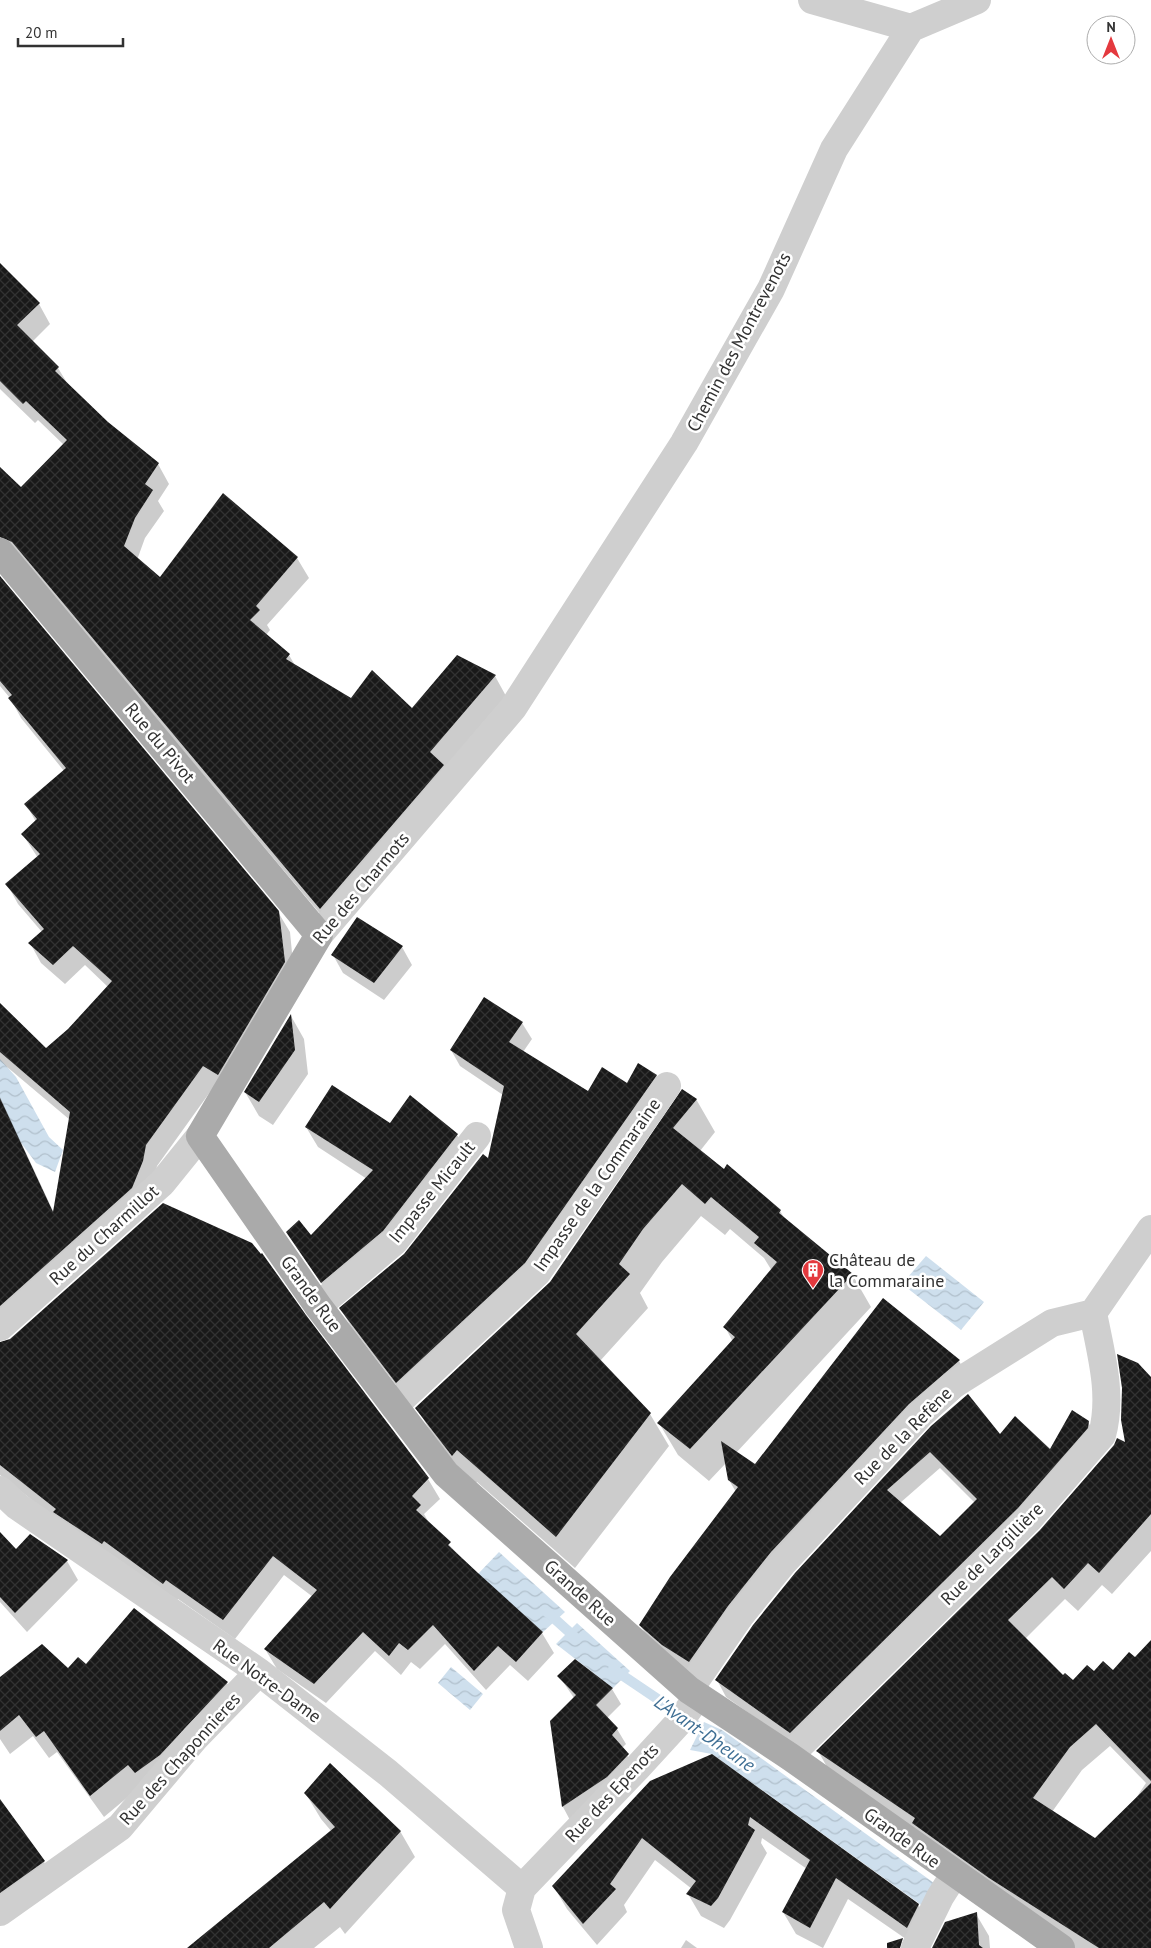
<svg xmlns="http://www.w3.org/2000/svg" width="1151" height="1948" font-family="'PT Sans',sans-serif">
<defs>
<pattern id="water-waves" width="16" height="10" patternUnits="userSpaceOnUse" patternTransform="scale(1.25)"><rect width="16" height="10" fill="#cedfed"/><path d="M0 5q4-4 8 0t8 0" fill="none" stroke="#b1c0cc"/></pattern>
<pattern id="building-cross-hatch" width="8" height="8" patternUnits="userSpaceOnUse" patternTransform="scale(1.25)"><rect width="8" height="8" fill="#191919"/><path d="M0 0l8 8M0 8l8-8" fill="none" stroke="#323232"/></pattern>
</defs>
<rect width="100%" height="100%" fill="#fff"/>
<path fill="url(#water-waves)" d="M0,1059L16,1077L49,1137L63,1150L55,1172L36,1163L19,1140L0,1098Z
M926,1256L984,1302L961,1330L902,1284Z
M499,1552L565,1612L543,1632L478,1574Z
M577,1623L630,1671L613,1688L556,1644Z
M451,1667L483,1694L470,1710L438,1683Z
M704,1722L722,1730L934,1883L924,1907L712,1754L690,1750Z"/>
<path fill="#0003" fill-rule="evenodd" d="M0,265L39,304L50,324L32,342L58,368L69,386L107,422L158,464L169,484L158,501L164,511L145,538L137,560L160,579L223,495L297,558L309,578L267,625L270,630L266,635L289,655L296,667L352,700L413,710L495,676L506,696L332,928L25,562L0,561V475L21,489L64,445L38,420L35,423L0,389Z
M0,578L278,912L290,932L295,983L215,1085L157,1166L154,1182L0,1336V1097L54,1213L70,1120L0,1061V1023L46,1049L69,1029L108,987L85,965L65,984L41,963L30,943L42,932L18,904L7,884L38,858L23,835L36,822L26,804L64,771L21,718L10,698L0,686Z
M402,947L412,965L384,1000L343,973L333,955Z
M291,1016L304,1039L308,1074L273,1125L259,1116L245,1092Z
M522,1023L532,1039L523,1052L588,1093L628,1084L656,1075L666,1092L534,1279L406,1398L350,1325L341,1309L405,1255L488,1161L503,1095L460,1066L451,1050Z
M682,1091L696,1099L715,1132L700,1151L780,1211L787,1222L852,1274L871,1307L736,1453L755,1466L884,1300L959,1361L973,1386L923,1430L786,1578L704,1687L655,1650L640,1625L736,1492L729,1480L726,1463L709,1481L678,1455L659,1423L733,1342L725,1327L772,1271L764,1258L730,1229L725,1235L701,1216L662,1262L640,1293L648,1308L600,1361L650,1414L669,1446L575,1568L477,1482L471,1487L436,1441L417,1408L551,1283Z
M411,1097L457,1135L469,1155L334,1302L287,1232L311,1237L367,1179L318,1147L306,1127L390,1125Z
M305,1316L428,1479L440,1499L424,1514L431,1526L477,1574L542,1633L554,1653L528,1681L510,1665L486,1690L445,1644L420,1669L411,1662L401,1675L375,1651L326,1703L277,1669L265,1649L313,1597L284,1575L235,1639L178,1599L175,1603L60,1522L0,1475V1343Z
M1151,1378V1551L1112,1594L1102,1585L1078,1611L1065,1599L1025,1639L1063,1677L1073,1682L1094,1673L1113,1671L1151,1677V1948H1070L831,1774L818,1751L1127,1445ZM1110,1746L1146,1783L1132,1804L1095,1840L1052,1812L1082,1770Z
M1088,1422L1098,1439L800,1749L726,1697L717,1680L932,1427L1000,1436L1050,1451ZM940,1468L975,1503L941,1538L900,1503Z
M0,1534L16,1550L67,1561L78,1580L27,1632L0,1602Z
M68,1670L227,1683L239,1704L104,1817L57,1752L49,1758L33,1736L10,1754L0,1739V1679Z
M559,1676L612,1689L621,1704L607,1718L617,1729L626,1744L622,1748L637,1770L571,1822L563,1807L552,1720L574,1698Z
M712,1755L918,1904L931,1927L919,1948L848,1899L823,1948L796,1934L783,1912L807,1869L762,1838L761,1843L767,1853L730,1920L724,1928L701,1916L688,1894L692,1889L655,1860L624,1905L627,1912L597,1945L567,1909L554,1887Z
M306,1794L400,1831L415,1857L345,1934L340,1927L314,1948H189L332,1832L321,1819Z
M0,1829L44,1862L54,1879L0,1909Z
M976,1914L989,1936L990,1948H934Z
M686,1940L697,1948H681Z"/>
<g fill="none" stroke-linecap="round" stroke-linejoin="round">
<path stroke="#cedfed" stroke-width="10" d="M547,1612L577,1639
M613,1669L711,1735"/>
</g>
<path fill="url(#building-cross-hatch)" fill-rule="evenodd" d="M0,263L40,303L17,325L59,367L55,371L108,422L159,463L145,484L153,490L135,518L124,546L160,577L223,493L298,557L256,606L260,610L250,620L290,654L286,659L351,698L372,670L412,708L457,655L496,675L430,752L444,765L320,909L12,542L0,537V467L21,487L67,440L26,401L23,404L0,381Z
M0,576L279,911L285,962L218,1075L203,1066L146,1145L143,1161L132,1188L0,1306V1098L53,1212L70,1112L0,1052V1003L46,1048L68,1029L112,981L73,946L53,965L28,943L44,929L5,884L40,854L21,834L37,819L24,804L66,768L8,698L12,695L0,681Z
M357,917L403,946L374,983L331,955Z
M484,997L523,1022L509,1042L588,1091L602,1067L627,1083L638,1063L657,1075L525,1263L396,1383L339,1308L404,1254L483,1154L488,1158L504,1086L450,1050Z
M291,1014L295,1050L259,1102L244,1092Z
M332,1085L390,1123L410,1095L458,1134L383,1231L321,1283L286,1232L299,1220L311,1235L373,1170L305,1127Z
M682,1089L697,1099L673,1128L724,1169L727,1164L781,1210L779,1213L853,1274L690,1449L657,1423L735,1337L723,1327L777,1262L754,1243L759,1237L711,1197L705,1204L682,1184L643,1229L619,1264L630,1274L576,1334L651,1413L556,1537L457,1450L452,1456L415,1408L550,1282Z
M163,1203L252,1243L261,1254L262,1253L306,1315L429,1478L412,1496L421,1505L416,1510L451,1542L448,1545L478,1573L543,1632L516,1662L498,1646L474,1671L433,1625L408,1650L399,1643L389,1656L363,1632L314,1684L264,1649L317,1590L273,1556L223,1620L166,1580L163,1584L104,1541L102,1544L53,1512L56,1509L0,1465V1342L10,1339Z
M883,1298L960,1360L909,1404L771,1552L728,1606L689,1662L662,1645L639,1625L670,1577L738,1487L728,1480L721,1441L755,1464Z
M1117,1354L1138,1363L1151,1377V1514L1099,1573L1088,1563L1064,1589L1052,1577L1008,1620L1063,1675L1065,1673L1073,1680L1087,1665L1094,1671L1103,1661L1113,1670L1129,1652L1135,1657L1151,1640V1781L1096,1724L1070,1747L1033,1798L1095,1838L1151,1783V1948H1099L989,1878L912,1823L915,1818L816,1751L1040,1530L1114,1445L1117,1438L1125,1442L1121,1420L1122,1388Z
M968,1394L1000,1434L1015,1416L1050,1449L1072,1410L1089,1421L1088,1428L1018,1508L790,1733L715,1680L753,1625L795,1573L931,1426ZM930,1452L977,1499L940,1536L887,1490Z
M0,1532L16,1549L30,1534L68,1560L15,1613L0,1597Z
M134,1608L228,1682L160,1755L135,1773L128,1765L90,1796L44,1731L36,1737L19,1715L0,1731V1677L42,1644L68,1668L78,1657L86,1664Z
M575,1659L613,1688L596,1705L618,1728L612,1735L629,1754L607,1777L562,1807L550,1721L576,1695L557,1676Z
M712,1754L919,1904L907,1928L836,1878L810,1928L782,1912L810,1860L750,1817L748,1825L755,1830L718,1898L711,1906L686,1894L696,1881L642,1838L610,1884L616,1889L583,1924L552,1886L650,1781Z
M330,1763L401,1831L330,1909L324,1902L269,1948H187L335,1827L304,1793Z
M0,1799L45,1861L0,1893Z
M977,1912L979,1945L983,1948H932L945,1922Z
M903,1938L900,1948H887V1943Z"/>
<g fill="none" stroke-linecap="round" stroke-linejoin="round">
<path stroke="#cfcfcf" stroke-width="28" d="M812,0L911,28
M319,935L513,708L684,443L771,289L834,149L911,28L977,0
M318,1306L394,1242L477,1136
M0,1327L162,1183L200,1136
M394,1406L537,1273L667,1086
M0,1490L17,1506L259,1672L388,1773L522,1888
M689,1690L740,1616L783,1563L920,1415L953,1385L1052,1323L1093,1313L1151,1229
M789,1756L1029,1519L1102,1435C1113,1395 1101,1354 1093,1313
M0,1912L120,1827L195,1738L259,1672
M529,1948L516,1910L522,1888L637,1768L681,1720L698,1696
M915,1948L940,1897L954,1875"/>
<path stroke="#aaa" stroke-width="28" d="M0,552L319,935L200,1136L318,1306L446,1474L689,1690L789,1756L1061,1948"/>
</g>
<defs>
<g id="building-pin" transform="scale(1.125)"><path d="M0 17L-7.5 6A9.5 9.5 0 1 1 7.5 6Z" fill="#e4393e" stroke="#fff"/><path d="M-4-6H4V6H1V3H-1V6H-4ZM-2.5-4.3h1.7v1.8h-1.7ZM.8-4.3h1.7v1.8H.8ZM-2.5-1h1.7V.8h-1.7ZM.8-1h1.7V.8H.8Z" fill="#fff"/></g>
</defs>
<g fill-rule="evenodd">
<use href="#building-pin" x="813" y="1270"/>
</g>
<g text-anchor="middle" stroke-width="5" stroke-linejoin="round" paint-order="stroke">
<g font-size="18" fill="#323232" stroke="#fff">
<text transform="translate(739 342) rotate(-62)" y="6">Chemin des Montrevenots</text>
<text transform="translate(160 743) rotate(50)" y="6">Rue du Pivot</text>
<text transform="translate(361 888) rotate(-50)" y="6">Rue des Charmots</text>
<text transform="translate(597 1185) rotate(-55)" y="6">Impasse de la Commaraine</text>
<text transform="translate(432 1192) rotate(-51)" y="6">Impasse Micault</text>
<text transform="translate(104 1235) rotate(-42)" y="6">Rue du Charmillot</text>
<text transform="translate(311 1294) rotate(54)" y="6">Grande Rue</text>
<text transform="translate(903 1436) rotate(-45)" y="6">Rue de la Refène</text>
<text transform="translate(992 1554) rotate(-45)" y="6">Rue de Largillière</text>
<text transform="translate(580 1593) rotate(42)" y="6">Grande Rue</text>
<text transform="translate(267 1681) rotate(36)" y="6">Rue Notre-Dame</text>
<text transform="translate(180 1759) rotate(-48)" y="6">Rue des Chaponnieres</text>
<text transform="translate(612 1793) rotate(-47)" y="6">Rue des Epenots</text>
<text transform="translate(902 1838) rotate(36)" y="6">Grande Rue</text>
</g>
<g font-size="18" fill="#323232" stroke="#fff" text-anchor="start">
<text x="829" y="1266">Château de<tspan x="829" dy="21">la Commaraine</tspan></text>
</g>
<g font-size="19" font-style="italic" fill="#3f6f94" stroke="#fff">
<text transform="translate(705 1733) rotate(35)" y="7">L'Avant-Dheune</text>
</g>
</g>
<g transform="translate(1111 40)"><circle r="24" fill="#ffffff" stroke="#adadad"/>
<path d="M0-4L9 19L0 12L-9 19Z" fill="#e4393e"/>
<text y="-8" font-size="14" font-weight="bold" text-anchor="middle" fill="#323232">N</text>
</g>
<path d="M18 38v8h105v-8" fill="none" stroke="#323232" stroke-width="2.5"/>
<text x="25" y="38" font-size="15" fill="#323232" stroke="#ffffff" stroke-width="4" paint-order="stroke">20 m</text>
</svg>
